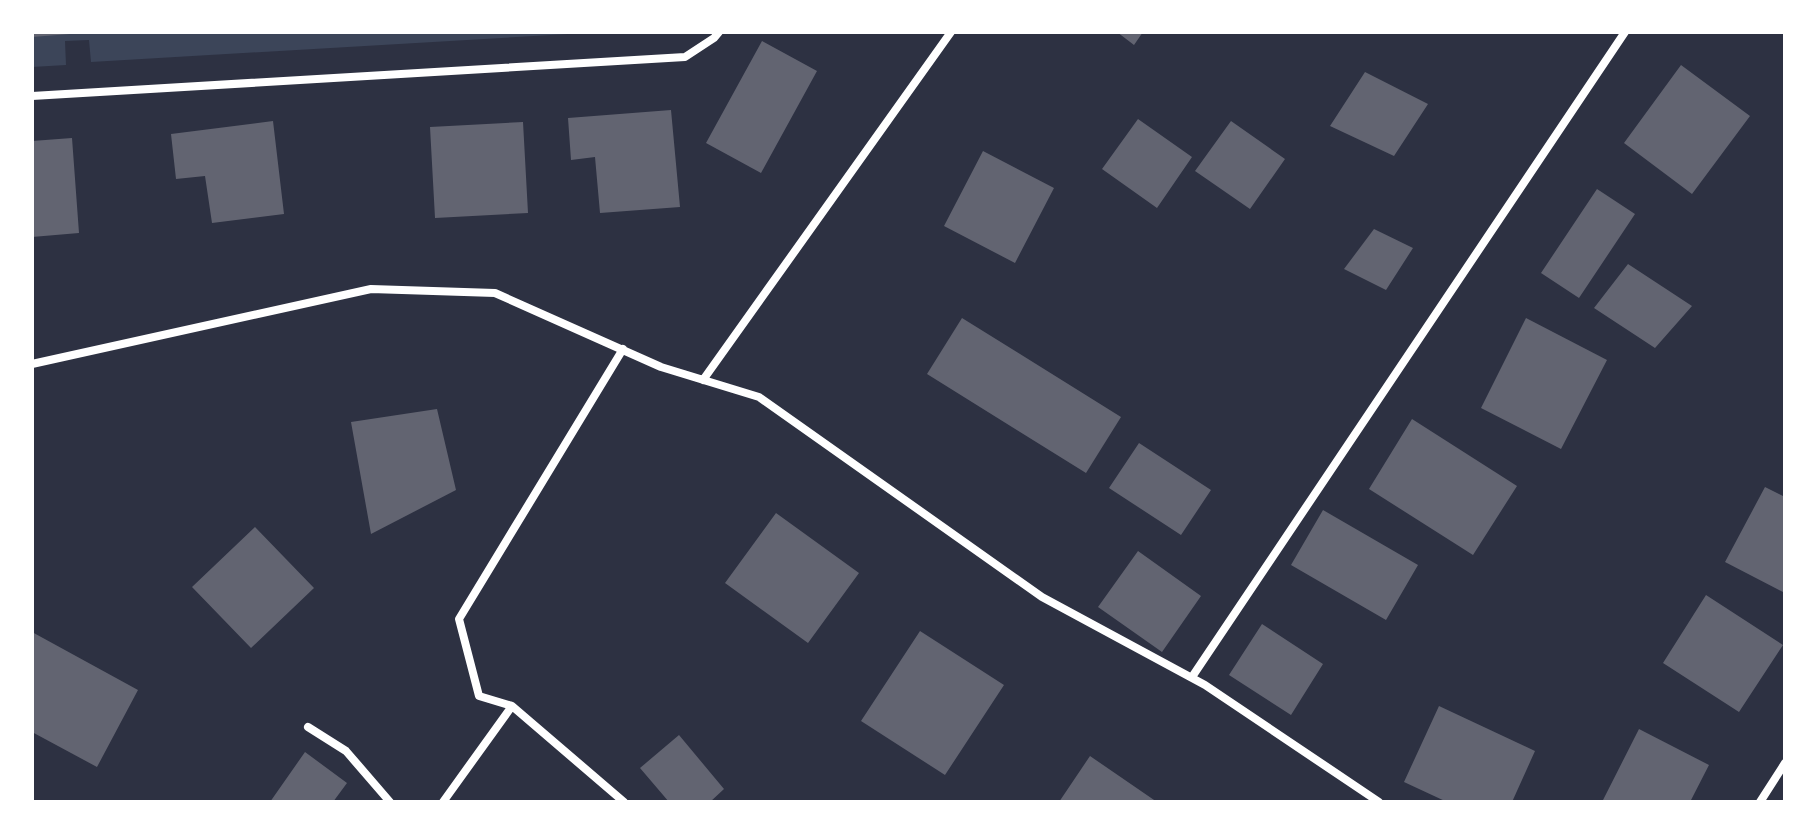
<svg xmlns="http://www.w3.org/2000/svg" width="1817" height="834" font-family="Barlow,sans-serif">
<rect width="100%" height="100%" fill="#2d3142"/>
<path fill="#3c4559" d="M32,32H602L91,62L89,40L65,41L66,65L32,67Z"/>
<path fill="#626471" d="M32,32H70V34L32,37Z
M1117,32H1143L1134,45Z
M762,41L817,71L761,173L706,143Z
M1681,65L1750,116L1692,194L1624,143Z
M1365,72L1428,104L1394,156L1330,126Z
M671,110L680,207L600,213L595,157L571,160L568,118Z
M1138,119L1192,157L1157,208L1102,169Z
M273,121L284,214L212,223L205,176L176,179L171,134Z
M1231,121L1285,159L1250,209L1195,171Z
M523,122L528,213L435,218L430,127Z
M72,138L79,233L32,237V141Z
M983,151L1054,188L1015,263L944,226Z
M1597,189L1635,214L1579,298L1541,273Z
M1374,229L1413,248L1386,290L1344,269Z
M1628,264L1692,306L1655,348L1594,308Z
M962,318L1121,417L1086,473L927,374Z
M1526,318L1607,360L1561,449L1481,408Z
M437,409L456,490L371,534L351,422Z
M1412,419L1517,486L1473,555L1369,489Z
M1139,443L1211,490L1181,535L1109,488Z
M1765,487L1785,497V593L1725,562Z
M1323,510L1418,565L1386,620L1291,565Z
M776,513L859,573L808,643L725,583Z
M255,527L314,588L251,648L192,587Z
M1138,551L1201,596L1162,652L1098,607Z
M1706,595L1783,645L1739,712L1663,663Z
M1262,624L1323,664L1291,715L1229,675Z
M920,631L1004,685L945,775L861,721Z
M32,632L138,690L97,767L32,732Z
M1439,706L1535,751L1512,802H1447L1404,782Z
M1639,729L1709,765L1690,802H1602Z
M679,735L724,789L710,802H669L640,768Z
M305,752L347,783L333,802H270Z
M1090,756L1157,802H1059Z"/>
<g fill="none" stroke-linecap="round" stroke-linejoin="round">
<path stroke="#fff" stroke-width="8" d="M32,96L685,57L714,38L719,32
M623,349L459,619L479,696L512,706L624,802
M32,364L371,289L495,293L661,367L759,397L1042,597L1205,685L1379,802
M703,380L951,32
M1192,677L1625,32
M308,727L346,751L390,802
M443,802L512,706
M1760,802L1785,763"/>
</g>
<rect width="1817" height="834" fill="none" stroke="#ffffff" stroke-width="68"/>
</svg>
